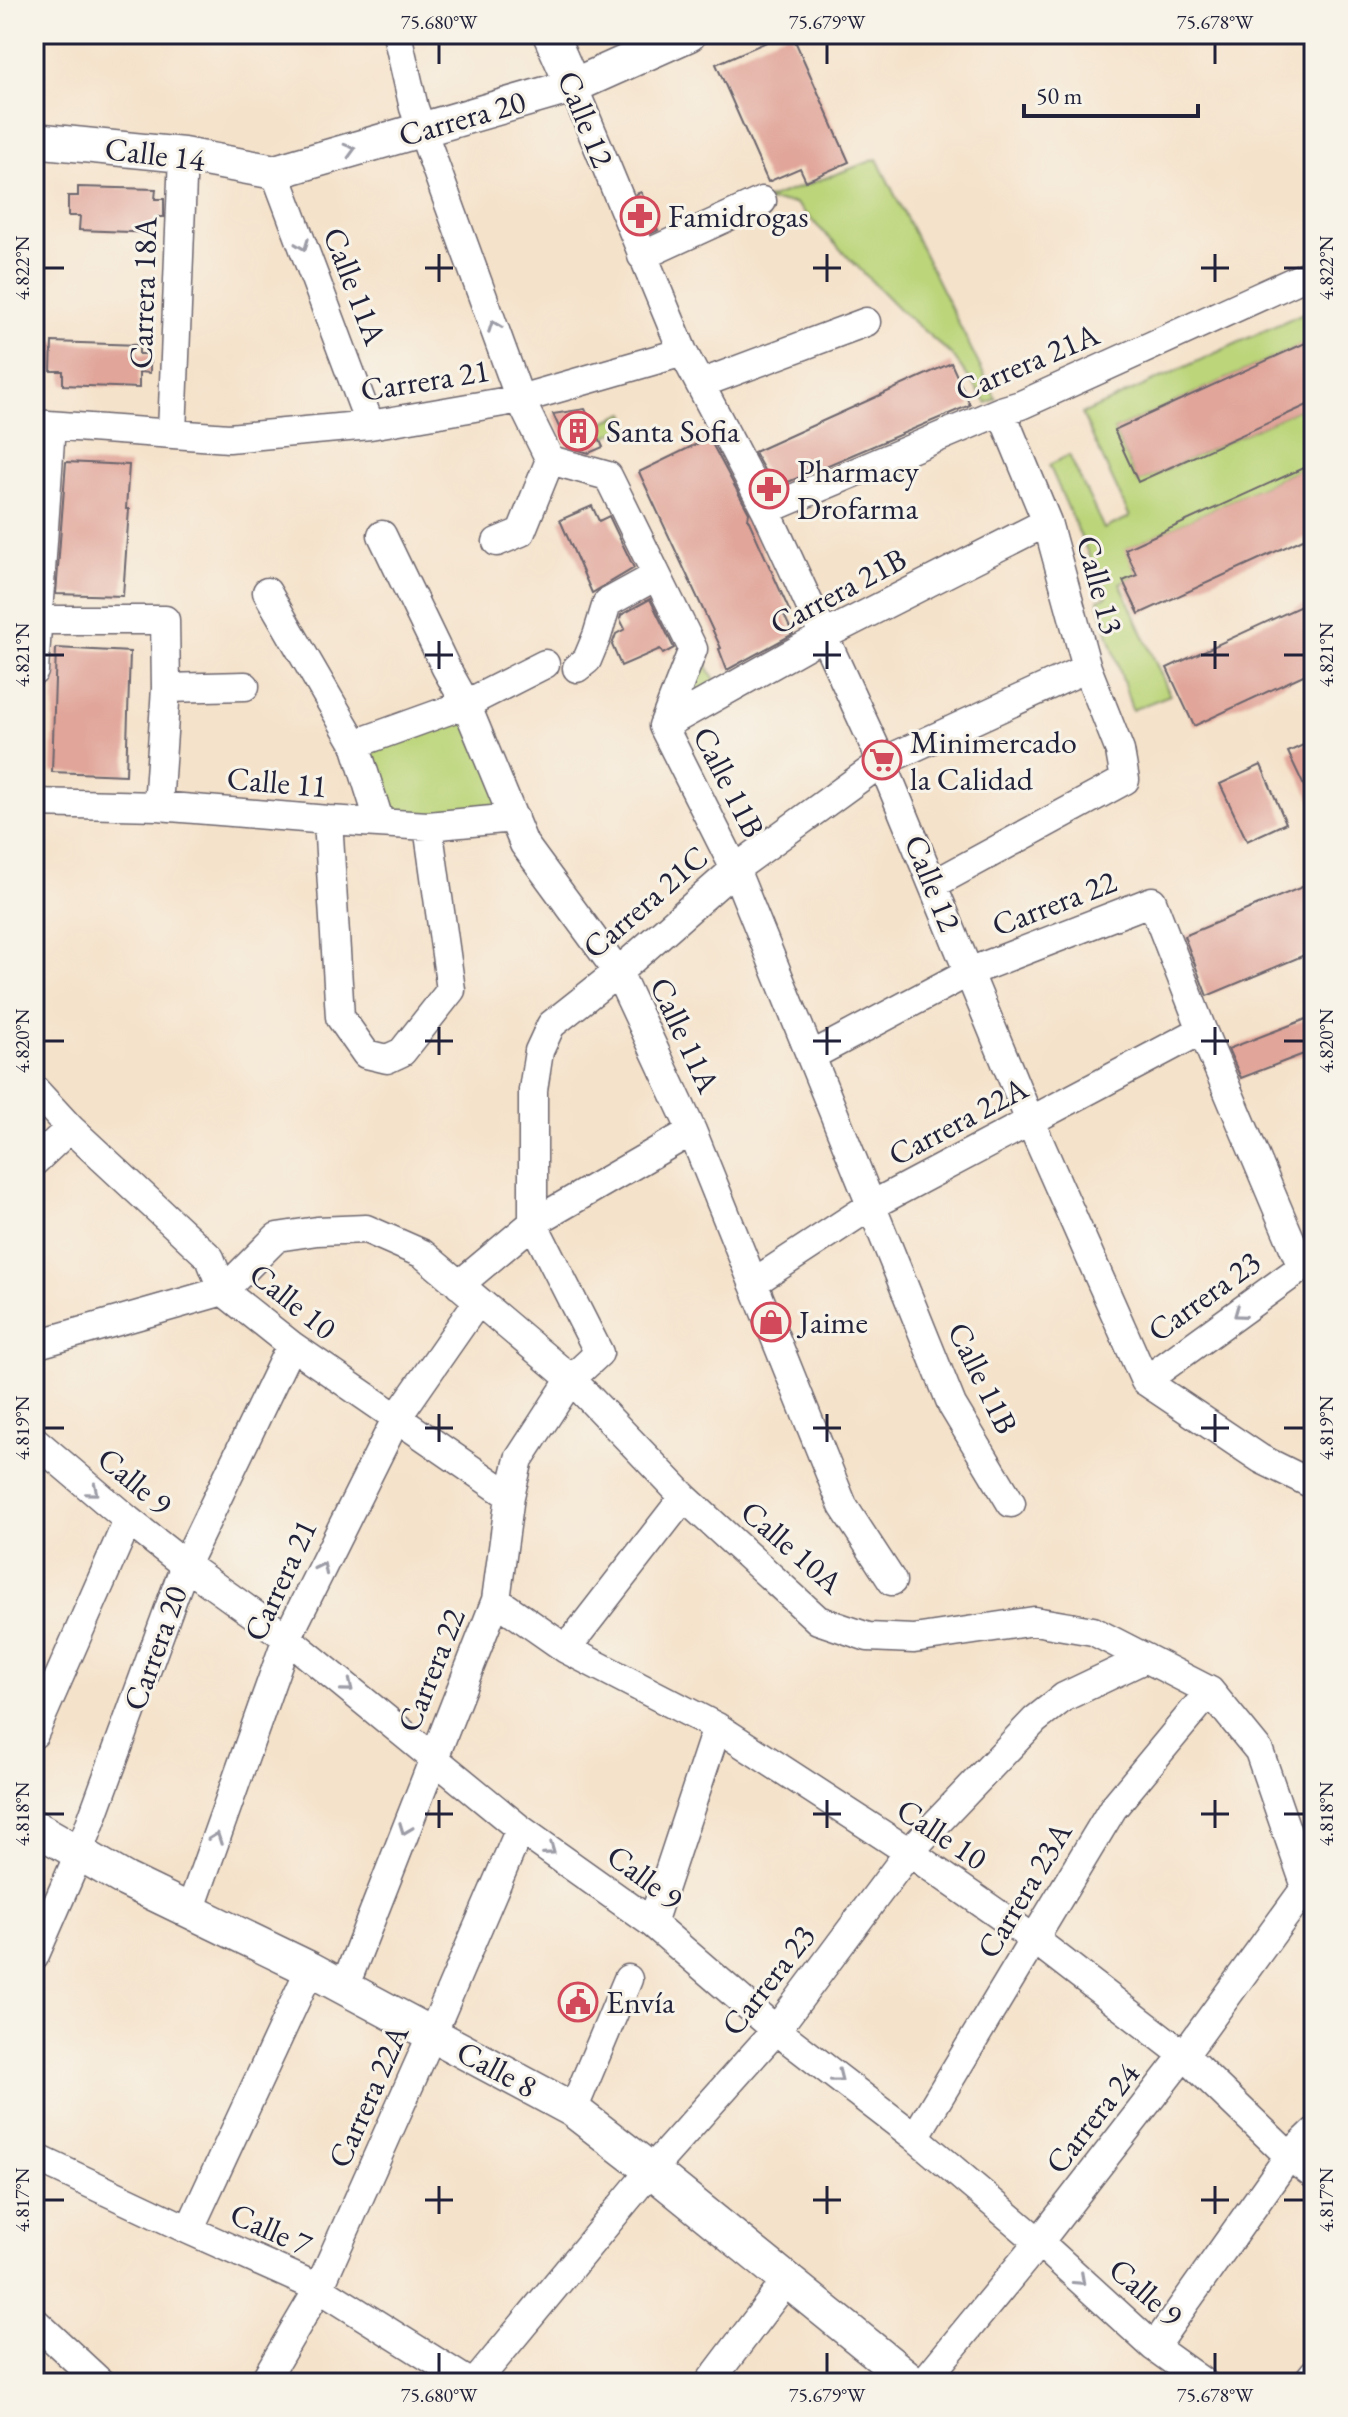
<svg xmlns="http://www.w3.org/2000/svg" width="1348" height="2417" font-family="'EB Garamond',serif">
<rect width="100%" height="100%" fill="#f7f3e8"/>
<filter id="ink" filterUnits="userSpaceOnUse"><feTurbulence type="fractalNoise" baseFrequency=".0125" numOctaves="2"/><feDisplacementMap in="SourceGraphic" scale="16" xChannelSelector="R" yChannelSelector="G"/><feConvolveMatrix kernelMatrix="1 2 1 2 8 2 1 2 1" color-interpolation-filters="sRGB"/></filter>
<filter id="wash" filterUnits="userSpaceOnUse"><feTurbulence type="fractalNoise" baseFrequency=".006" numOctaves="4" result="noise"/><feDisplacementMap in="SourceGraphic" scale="32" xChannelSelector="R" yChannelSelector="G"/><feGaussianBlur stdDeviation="1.8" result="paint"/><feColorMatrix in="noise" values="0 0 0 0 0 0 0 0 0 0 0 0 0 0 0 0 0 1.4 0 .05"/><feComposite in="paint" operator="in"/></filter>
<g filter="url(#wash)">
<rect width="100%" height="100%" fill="#f5e2ca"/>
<path fill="#bcd57a" stroke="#6f7c5a" stroke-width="2" d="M877,159L996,399L987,403L952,355L901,311L795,203L762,201Z
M1314,308V339L1114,430L1138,482L1314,402V463L1126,549L1137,574L1120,583L1170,695L1132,710L1098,600L1107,596L1049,465L1069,455L1104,529L1130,517L1082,414Z
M625,413L630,426L602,438L596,425Z
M704,660L717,685L688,701Z
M466,704L514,818L380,823L355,744Z"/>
<g id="blocks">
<path fill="#e1a59a" d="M785,34H792L849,162L806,181L800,168L768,182L716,64Z
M78,187L156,189L155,199H164V217H156L155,233L79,230L80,216H68V196H78Z
M641,192L658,230L652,233L636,194Z
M1314,339V402L1138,482L1114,430Z
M52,342L139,345V354H150V373L139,372V388L63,385V371H51Z
M951,363L970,405L774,488L754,452Z
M585,409L603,447L589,453L568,447L553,414Z
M709,438L749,513L748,519L790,612L784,615L793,634L727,670L719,649L721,648L639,472Z
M66,462L129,465L126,509H129L123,596L56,594Z
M1314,463V534L1139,614L1123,581L1137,575L1125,549Z
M592,506L599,521L609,516L634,568L592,593L560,520Z
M650,599L674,648L663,654L660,649L621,666L612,645L616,634L625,629L620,619L621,615Z
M1314,600V670L1194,726L1167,668Z
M56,648L130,652L126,775L52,772Z
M1314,740V807L1288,752Z
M1261,765L1286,823L1247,841L1220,784Z
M1314,882V951L1207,996L1184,936Z
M1314,1016V1050L1241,1078L1228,1049Z"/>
</g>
</g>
<g filter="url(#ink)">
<use href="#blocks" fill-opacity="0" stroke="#6c656d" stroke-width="2"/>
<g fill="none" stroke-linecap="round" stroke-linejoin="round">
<g stroke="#6c656d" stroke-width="31">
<path id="minor" d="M397,34L414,108L520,399L550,460L608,476L693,649L663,726L735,869L952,1405L1011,1503
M573,86L683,352L766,510L882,762L1030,1121L1145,1381L1261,1459L1314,1485
M275,172L370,425
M642,256L762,201
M700,384L866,322
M34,424L229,438L370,425L520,399L683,352
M172,433L183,155
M766,510L1001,411L1021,405L1314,272
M382,535L446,668L466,704L524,844L618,972L692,1131L843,1506L892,1581
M497,542L521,532L550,460
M267,592L355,744L380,823
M34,620H165L166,688L158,806
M577,668L587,660L597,636L607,603L656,576
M34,671L51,426
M166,688L245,686
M663,726L823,636L1047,522
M355,744L466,704L545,664
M34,803L158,806L328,820L428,826L514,818
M328,820L340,1017L366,1054L387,1059L402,1052L451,990L428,826
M934,884L1125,780L1120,751L1087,668L1047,522L1001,411
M811,1056L969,972L1152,901L1202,1030L1302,1267
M34,1089L70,1128L210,1258L223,1291L291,1345L510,1496
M34,1162L70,1128
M753,1283L872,1205L1202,1030
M459,1285L533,1223L692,1131
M34,1345L223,1291L277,1237L317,1231L366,1229L423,1254L571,1379L684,1497L818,1620L868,1637L914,1639L1034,1621L1093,1631L1210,1691L1259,1751L1306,1887L1184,2055L1039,2242L923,2383
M1145,1381L1302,1267L1314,1266
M34,1440L128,1520L185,1565L287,1638L520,1829L652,1923L776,2030L915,2137L1039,2242L1154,2347L1204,2383
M496,1600L566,1649L717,1727L909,1852L1035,1940L1184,2055L1289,2156L1314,2175
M566,1649L684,1497
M34,1734L128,1520
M190,1911L287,1638L396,1419L478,1301
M652,1923L717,1727
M34,1957L79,1854L185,1565L291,1345
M344,1988L496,1600L510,1496L519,1459L571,1379L599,1353L533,1223V1090L539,1051L551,1025L618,972L735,869L882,762L1087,668
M573,2110L628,1979
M915,2137L1113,1808L1210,1691
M34,2157L189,2230L319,2288L470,2383
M189,2230L310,1969
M34,2321L101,2383
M1154,2347L1289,2156L1314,2132
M263,2383L319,2288L432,2034L520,1829
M475,2383L651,2170L776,2030L909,1852L1035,1720L1064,1697L1146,1658
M709,2383L787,2280
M1306,2383L1314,2373"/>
</g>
<g stroke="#6c656d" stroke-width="37">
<path id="tertiary" d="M550,34L573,86
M34,140L183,155L275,172L573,86L689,34
M34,1827L126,1880L310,1969L573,2110L651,2170L914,2383"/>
</g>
<use href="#minor" stroke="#fff" stroke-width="28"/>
<use href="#tertiary" stroke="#fff" stroke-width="34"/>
</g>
<defs><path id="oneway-chevron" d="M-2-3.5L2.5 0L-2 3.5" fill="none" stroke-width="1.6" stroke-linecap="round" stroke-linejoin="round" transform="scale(2)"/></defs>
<g stroke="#9c9ca7">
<use href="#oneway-chevron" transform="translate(350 150) rotate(-16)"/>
<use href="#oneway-chevron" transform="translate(303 245) rotate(69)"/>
<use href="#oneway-chevron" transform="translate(494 326) rotate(-110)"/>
<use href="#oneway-chevron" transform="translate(1239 1313) rotate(144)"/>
<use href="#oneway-chevron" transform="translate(93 1491) rotate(40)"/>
<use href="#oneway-chevron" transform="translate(322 1568) rotate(-64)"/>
<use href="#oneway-chevron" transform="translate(348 1687) rotate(39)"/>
<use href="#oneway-chevron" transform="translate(405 1829) rotate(111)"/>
<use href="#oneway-chevron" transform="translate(216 1838) rotate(-70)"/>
<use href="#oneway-chevron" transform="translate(550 1850) rotate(36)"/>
<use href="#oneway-chevron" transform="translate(838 2077) rotate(38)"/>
<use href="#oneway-chevron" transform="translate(1080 2280) rotate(42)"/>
</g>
</g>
<path fill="none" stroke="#22223b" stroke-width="3" d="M439,44V64M827,44V64M1215,44V64M439,254V282M827,254V282M1215,254V282M44,268H64M425,268H453M813,268H841M1201,268H1229M1284,268H1304M439,641V669M827,641V669M1215,641V669M44,655H64M425,655H453M813,655H841M1201,655H1229M1284,655H1304M439,1027V1055M827,1027V1055M1215,1027V1055M44,1041H64M425,1041H453M813,1041H841M1201,1041H1229M1284,1041H1304M439,1414V1442M827,1414V1442M1215,1414V1442M44,1428H64M425,1428H453M813,1428H841M1201,1428H1229M1284,1428H1304M439,1800V1828M827,1800V1828M1215,1800V1828M44,1814H64M425,1814H453M813,1814H841M1201,1814H1229M1284,1814H1304M439,2186V2214M827,2186V2214M1215,2186V2214M44,2200H64M425,2200H453M813,2200H841M1201,2200H1229M1284,2200H1304M439,2353V2373M827,2353V2373M1215,2353V2373"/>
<defs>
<g id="pharmacy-ring" transform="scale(2)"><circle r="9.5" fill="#f7f3e8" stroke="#d1495b" stroke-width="1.5"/><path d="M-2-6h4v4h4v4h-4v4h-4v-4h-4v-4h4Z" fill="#d1495b"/></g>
<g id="building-ring" transform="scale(2)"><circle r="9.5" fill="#f7f3e8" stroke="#d1495b" stroke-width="1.5"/><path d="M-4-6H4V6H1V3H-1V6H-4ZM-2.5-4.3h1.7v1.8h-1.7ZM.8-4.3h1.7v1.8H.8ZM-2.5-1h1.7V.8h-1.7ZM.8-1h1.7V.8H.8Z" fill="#d1495b"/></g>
<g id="supermarket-ring" transform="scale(2)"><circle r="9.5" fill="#f7f3e8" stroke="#d1495b" stroke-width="1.5"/><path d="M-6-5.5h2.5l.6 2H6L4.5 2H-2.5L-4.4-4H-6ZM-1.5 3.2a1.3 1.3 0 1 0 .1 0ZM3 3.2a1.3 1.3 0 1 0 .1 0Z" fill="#d1495b"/></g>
<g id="shop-ring" transform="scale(2)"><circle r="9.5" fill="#f7f3e8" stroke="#d1495b" stroke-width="1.5"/><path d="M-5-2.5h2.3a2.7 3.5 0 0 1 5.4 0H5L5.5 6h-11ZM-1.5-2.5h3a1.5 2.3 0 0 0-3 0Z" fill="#d1495b"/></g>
<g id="civic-ring" transform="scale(2)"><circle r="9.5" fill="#f7f3e8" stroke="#d1495b" stroke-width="1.5"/><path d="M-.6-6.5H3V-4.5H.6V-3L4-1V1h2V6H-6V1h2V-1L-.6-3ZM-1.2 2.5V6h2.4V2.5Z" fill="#d1495b"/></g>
</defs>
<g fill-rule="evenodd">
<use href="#pharmacy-ring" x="640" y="216"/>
<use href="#building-ring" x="578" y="431"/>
<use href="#pharmacy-ring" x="769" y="489"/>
<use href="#supermarket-ring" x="882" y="760"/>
<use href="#shop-ring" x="771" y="1322"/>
<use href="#civic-ring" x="578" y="2002"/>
</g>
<g text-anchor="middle" stroke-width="6" stroke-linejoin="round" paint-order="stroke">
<g font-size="32" fill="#22223b" stroke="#f7f3e8">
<text transform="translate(462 118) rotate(-16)" y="11">Carrera 20</text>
<text transform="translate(586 119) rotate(68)" y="11">Calle 12</text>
<text transform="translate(155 154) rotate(7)" y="11">Calle 14</text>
<text transform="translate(355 286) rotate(69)" y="11">Calle 11A</text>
<text transform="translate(143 293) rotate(-88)" y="11">Carrera 18A</text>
<text transform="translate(1027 362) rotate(-23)" y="11">Carrera 21A</text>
<text transform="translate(425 380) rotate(-9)" y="11">Carrera 21</text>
<text transform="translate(1100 585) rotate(75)" y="11">Calle 13</text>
<text transform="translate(838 591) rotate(-28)" y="11">Carrera 21B</text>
<text transform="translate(277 782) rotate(5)" y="11">Calle 11</text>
<text transform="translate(729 782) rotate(63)" y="11">Calle 11B</text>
<text transform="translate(933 883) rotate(68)" y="11">Calle 12</text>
<text transform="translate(645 902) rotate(-41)" y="11">Carrera 21C</text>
<text transform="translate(1054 903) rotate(-21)" y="11">Carrera 22</text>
<text transform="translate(685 1035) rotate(65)" y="11">Calle 11A</text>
<text transform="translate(958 1121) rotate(-28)" y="11">Carrera 22A</text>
<text transform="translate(1204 1296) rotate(-36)" y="11">Carrera 23</text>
<text transform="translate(293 1301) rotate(39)" y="11">Calle 10</text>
<text transform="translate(983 1378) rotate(64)" y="11">Calle 11B</text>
<text transform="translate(135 1481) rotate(40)" y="11">Calle 9</text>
<text transform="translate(792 1547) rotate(41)" y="11">Calle 10A</text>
<text transform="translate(280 1580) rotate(-65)" y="11">Carrera 21</text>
<text transform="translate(155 1648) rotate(-70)" y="11">Carrera 20</text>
<text transform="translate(431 1670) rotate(-68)" y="11">Carrera 22</text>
<text transform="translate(942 1834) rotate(34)" y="11">Calle 10</text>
<text transform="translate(645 1877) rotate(37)" y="11">Calle 9</text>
<text transform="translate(1024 1890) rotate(-59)" y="11">Carrera 23A</text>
<text transform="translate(768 1980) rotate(-52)" y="11">Carrera 23</text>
<text transform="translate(497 2069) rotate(28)" y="11">Calle 8</text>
<text transform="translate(368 2096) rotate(-66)" y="11">Carrera 22A</text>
<text transform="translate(1092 2118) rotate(-52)" y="11">Carrera 24</text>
<text transform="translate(271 2229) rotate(24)" y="11">Calle 7</text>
<text transform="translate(1146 2292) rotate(41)" y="11">Calle 9</text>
</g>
<g font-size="32" fill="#22223b" stroke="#f7f3e8" text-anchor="start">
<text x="668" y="227">Famidrogas</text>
<text x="606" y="442">Santa Sofia</text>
<text x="797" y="482">Pharmacy<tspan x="797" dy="37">Drofarma</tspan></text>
<text x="910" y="753">Minimercado<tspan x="910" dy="37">la Calidad</tspan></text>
<text x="799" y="1333">Jaime</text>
<text x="606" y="2013">Envía</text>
</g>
</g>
<rect width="1348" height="2417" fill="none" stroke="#f7f3e8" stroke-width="88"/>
<path d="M1024 104v12h174v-12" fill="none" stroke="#22223b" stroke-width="4"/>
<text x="1036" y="104" font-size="24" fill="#22223b" stroke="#f7f3e8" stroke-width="6" paint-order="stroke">50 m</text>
<rect x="44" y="44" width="1260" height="2329" fill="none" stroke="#22223b" stroke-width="3"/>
<g font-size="20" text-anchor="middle" fill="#22223b">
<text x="439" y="29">75.680°W</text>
<text x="827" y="29">75.679°W</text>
<text x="1215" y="29">75.678°W</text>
<text transform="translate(22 268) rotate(-90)" y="7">4.822°N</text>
<text transform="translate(1326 268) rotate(-90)" y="7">4.822°N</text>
<text transform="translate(22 655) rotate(-90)" y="7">4.821°N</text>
<text transform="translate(1326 655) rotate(-90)" y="7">4.821°N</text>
<text transform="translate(22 1041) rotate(-90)" y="7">4.820°N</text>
<text transform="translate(1326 1041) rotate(-90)" y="7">4.820°N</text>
<text transform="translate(22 1428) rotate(-90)" y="7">4.819°N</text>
<text transform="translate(1326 1428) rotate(-90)" y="7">4.819°N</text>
<text transform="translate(22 1814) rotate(-90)" y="7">4.818°N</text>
<text transform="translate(1326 1814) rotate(-90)" y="7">4.818°N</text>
<text transform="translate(22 2200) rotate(-90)" y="7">4.817°N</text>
<text transform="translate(1326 2200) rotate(-90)" y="7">4.817°N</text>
<text x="439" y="2402">75.680°W</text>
<text x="827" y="2402">75.679°W</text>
<text x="1215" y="2402">75.678°W</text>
</g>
</svg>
